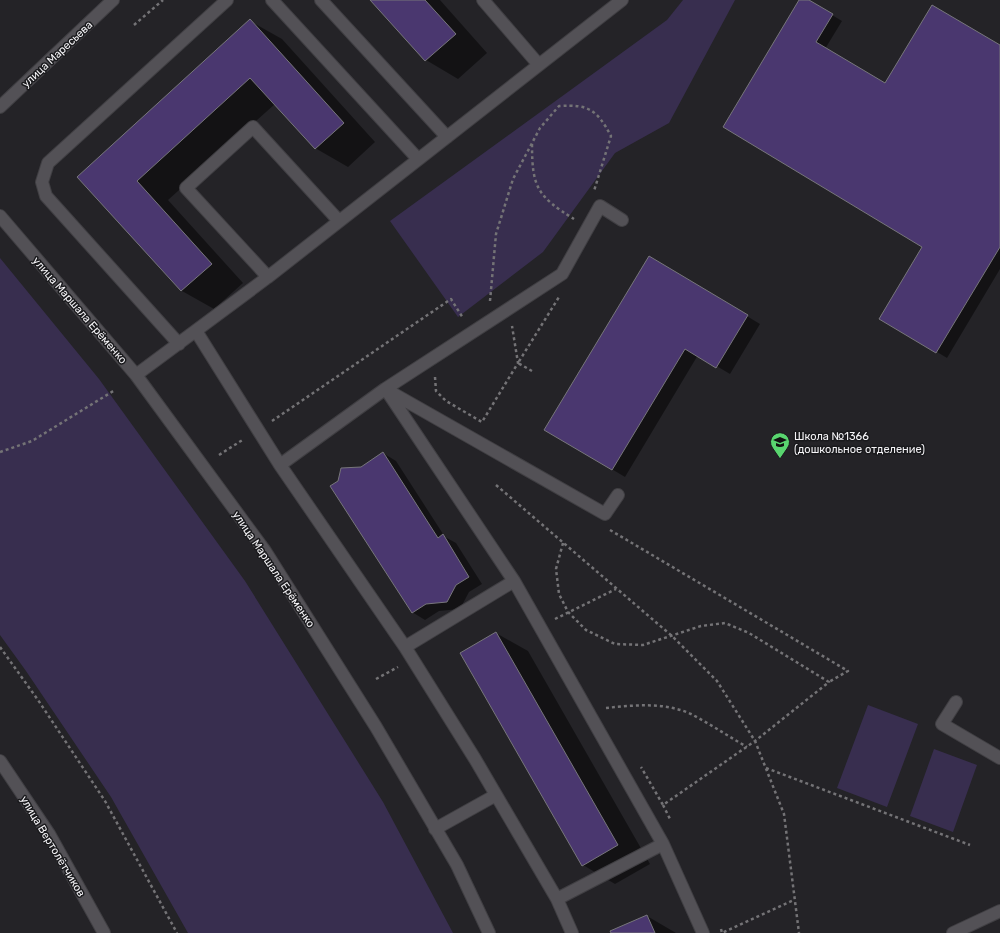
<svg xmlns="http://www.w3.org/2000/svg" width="1000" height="933" font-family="Rubik,sans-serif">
<rect width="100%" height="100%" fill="#242327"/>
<path fill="#382e4f" d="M683,0H735L669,123L615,153L543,252L458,317L390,221L667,20Z
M0,258L99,379L245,581L383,802L453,933H188L111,797L26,671L0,635Z
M868,705L918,724L887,807L837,788Z
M934,749L977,765L953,832L910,816Z"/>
<path fill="#0007" d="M371,0H440L487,53L458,79L426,60Z
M800,0H807L842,21L825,49L885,85L1000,46V269L947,358L881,318L924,246L724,127Z
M250,21L282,39L375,142L348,167L315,148L275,104L168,200L243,283L214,309L182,291L78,177Z
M662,265L760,324L730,374L698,355L625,477L546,430Z
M383,453L396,461L445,537L456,543L482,584L469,592L460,609L439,611L425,620L412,612L361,468Z
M496,633L528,651L650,864L615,884L583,865L461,653Z
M647,916L676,933H612Z"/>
<path fill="#4a376f" stroke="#77767b" d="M370,0H425L456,34L425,61Z
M799,0H809L833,14L816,42L885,83L932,5L1000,45V247L936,353L879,319L922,247L723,127Z
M250,19L344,123L315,149L250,78L137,181L212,264L181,291L77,177Z
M649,256L748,315L716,368L685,349L612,470L544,430Z
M383,452L438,538L443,534L469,577L456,585L447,602L426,604L412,613L330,486L338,481L341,468L361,467Z
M496,632L618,845L582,866L460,653Z
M647,915L655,933H611L610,931Z"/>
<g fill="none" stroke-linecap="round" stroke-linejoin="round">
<g stroke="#403f43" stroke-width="14">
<path id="minor" d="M272,0L418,159
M321,0L447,137
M483,0L539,65
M0,107L113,0
M0,216L136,375L265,551L376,727L457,865L489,933
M268,277L186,188L253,127L339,221
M196,331L280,465L405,647L514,581L663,844L703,933
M179,344L46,196L42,182L48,163L227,0
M136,375L268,277L622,0
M385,389L605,514L618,495
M387,391L514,581
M280,465L385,389L562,274L600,206L622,220
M405,647L475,759L557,899L572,933
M956,702L942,724L1000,758
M0,761L49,834L104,933
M435,829L496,795
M557,899L663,844
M953,933L1000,911"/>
</g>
<path stroke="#747376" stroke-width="2.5" stroke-dasharray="3 3" stroke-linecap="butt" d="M134,25L163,0
M532,144C532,187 537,196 574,219
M490,301L496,234L513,179L540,128L559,106C589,104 597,110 611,136L594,191
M532,371L518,363L559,297
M435,377L436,391L446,401L482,422L518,363L512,326
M272,421L451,299L463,318
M0,452L32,441L115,390
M219,455L244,439
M496,485L672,636L717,681L755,741L784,814L799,933
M610,530L848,671L829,682
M563,543L556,569L559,594L568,612L586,630L615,644L643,645L701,626L725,623L749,633L829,682L755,741L663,805L641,767
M555,619L616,589
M0,647L38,700L105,801L177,933
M376,679L398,667
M606,708C634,705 665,702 691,714C710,724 728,736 747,747
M766,768L970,845
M663,805L671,821
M721,929L722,933L794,900"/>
<use href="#minor" stroke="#535156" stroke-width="12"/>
</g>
<defs>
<g id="school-pin" transform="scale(1)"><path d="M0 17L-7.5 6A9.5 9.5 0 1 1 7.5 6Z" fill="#59d56f" stroke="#1a1a1d"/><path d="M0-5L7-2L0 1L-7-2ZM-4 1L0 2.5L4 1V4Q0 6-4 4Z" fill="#111"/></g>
</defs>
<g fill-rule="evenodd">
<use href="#school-pin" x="780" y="442"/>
</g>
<g text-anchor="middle" stroke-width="3" stroke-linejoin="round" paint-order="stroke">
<g font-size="11" fill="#f5f4f7" stroke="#1a1a1d">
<text transform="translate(57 54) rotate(-43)" y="4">улица Маресьева</text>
<text transform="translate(80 310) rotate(49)" y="4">улица Маршала Ерёменко</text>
<text transform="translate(274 569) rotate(56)" y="4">улица Маршала Ерёменко</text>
<text transform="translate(53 846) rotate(59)" y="4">улица Вертолётчиков</text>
</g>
<g font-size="11" fill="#f5f4f7" stroke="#1a1a1d" text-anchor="start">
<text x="794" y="440">Школа №1366<tspan x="794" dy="13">(дошкольное отделение)</tspan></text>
</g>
</g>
</svg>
